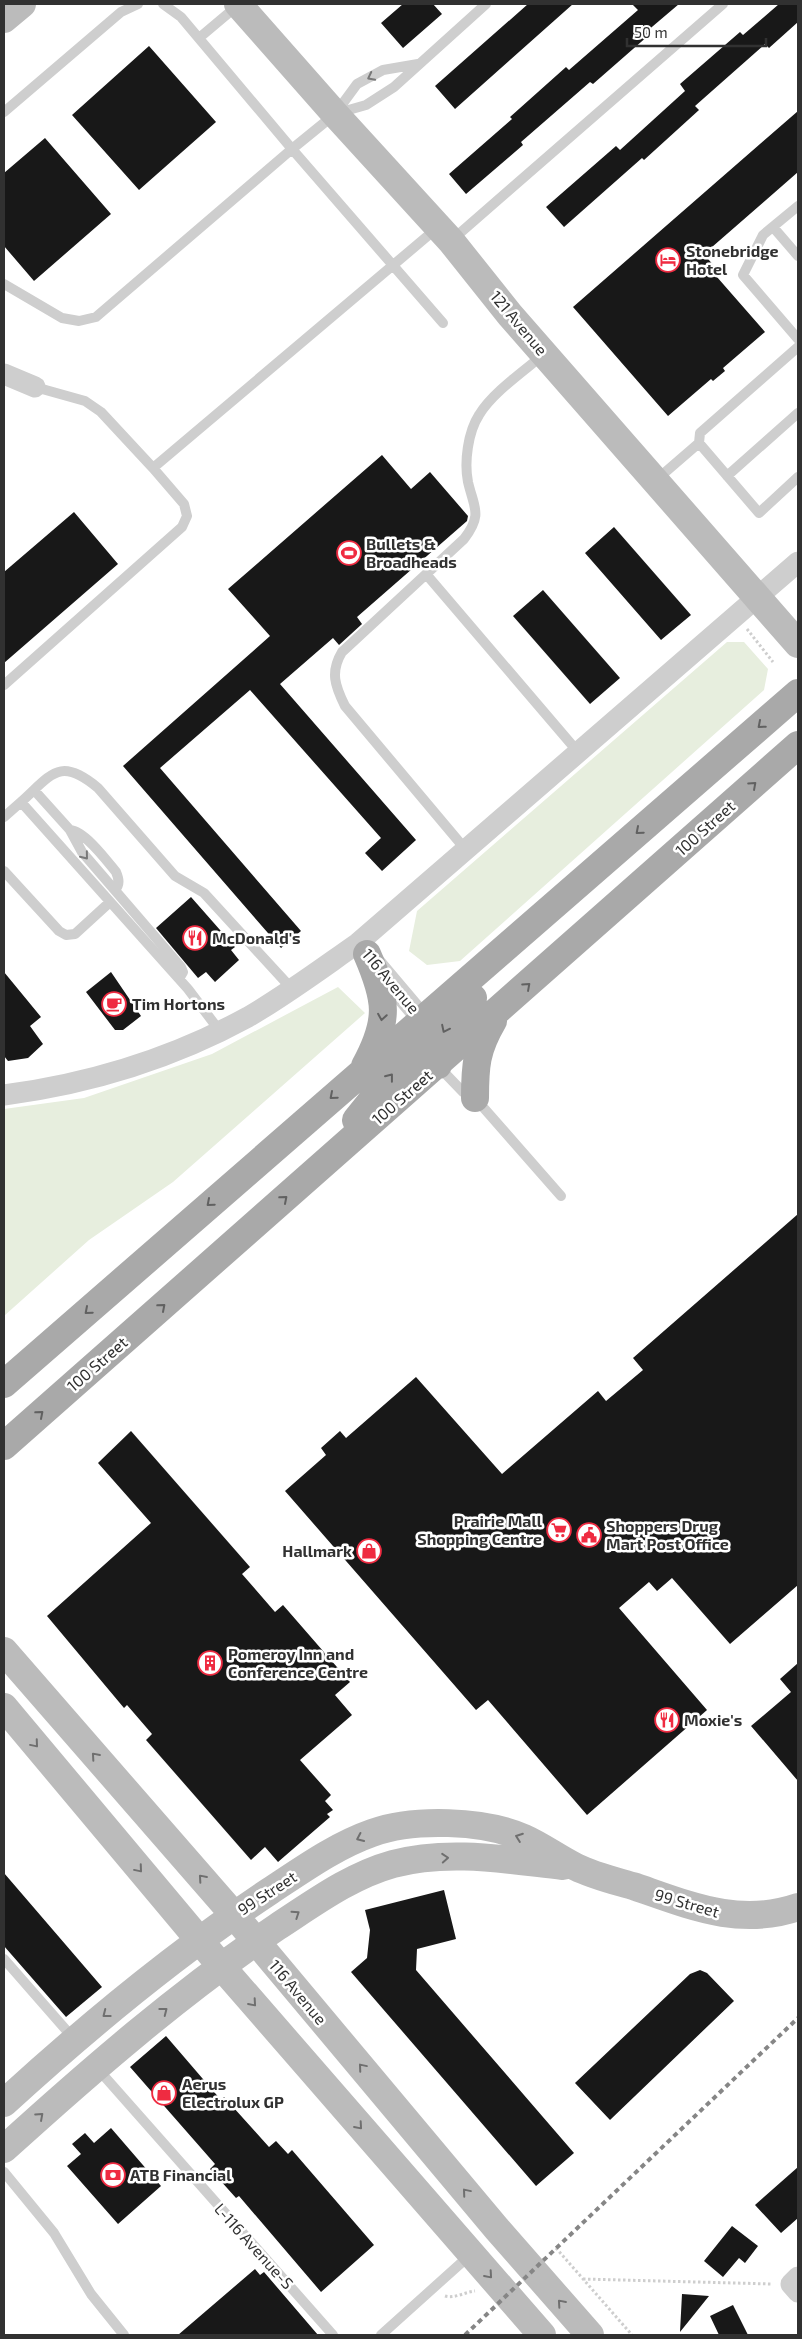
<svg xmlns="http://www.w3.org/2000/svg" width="802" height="2339" font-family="'Exo 2',sans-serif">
<rect width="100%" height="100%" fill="#fff"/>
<path fill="#e7eede" d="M727,642H744L768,669L764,690L460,961L427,965L409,951L417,911Z
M338,987L365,1013L173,1182L89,1240L4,1316V1109L84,1098L212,1054Z"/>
<path fill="#181818" d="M403,4H433L442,14L403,48L381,23Z
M528,4H573L455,109L435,86Z
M632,4H679L646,32L649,35L593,84L590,82L521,142L523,145L466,194L449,174L512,119L510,117L566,67L569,70L638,10Z
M779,4H798V22L769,48L765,44L695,106L699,110L644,160L642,158L564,227L546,207L616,146L620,150L685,91L680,84L740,32L743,35Z
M149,46L216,122L139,190L72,115Z
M798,111V172L704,254L714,266L710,269L765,332L723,368L725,371L713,381L711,379L668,416L573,307Z
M45,138L111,214L34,281L4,246V173Z
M382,455L411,489L430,472L468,516L467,521L357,617L362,624L339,645L333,638L280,684L416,840L382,871L365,853L381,838L250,690L160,768L301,931L281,948L123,766L270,636L228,589Z
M74,512L118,564L4,663V572Z
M614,527L691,615L661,640L585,553Z
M543,590L620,678L590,704L513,616Z
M191,897L235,947L231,950L239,960L215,982L206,972L198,978L156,928Z
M4,972L41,1017L30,1026L43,1044L28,1058L8,1061L4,1056Z
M111,972L141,1016L123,1030H115L86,992Z
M798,1214V1585L730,1644L672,1578L657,1591L649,1582L619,1608L707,1710L587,1815L488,1700L476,1710L285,1491L326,1455L321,1448L340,1431L346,1438L416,1377L502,1474L598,1391L606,1401L643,1370L633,1358Z
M131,1431L250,1567L242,1574L275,1612L283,1605L350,1682L335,1695L352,1715L300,1760L331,1795L325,1801L333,1810L327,1814L330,1817L278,1862L265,1847L251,1860L146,1740L152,1734L127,1705L124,1708L47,1616L151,1523L98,1463Z
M798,1663V1781L751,1726L791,1692L780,1679Z
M4,1873L102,1987L66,2017L4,1946Z
M444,1890L456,1939L417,1949L416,1970L574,2153L536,2186L351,1972L367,1958L370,1930L365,1910Z
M700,1970L707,1973L734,2001L610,2120L575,2083L690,1974Z
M166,2036L221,2100L224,2097L269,2147L276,2141L288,2154L292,2150L374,2245L321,2292L239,2196L236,2198L210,2169L215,2164L130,2067Z
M111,2128L161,2186L118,2224L67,2166L81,2154L72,2144L85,2133L94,2143Z
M798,2167V2218L781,2233L755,2205Z
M732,2226L758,2246L745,2263L739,2258L723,2277L704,2261Z
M255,2269L260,2275L264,2272L318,2335H178Z
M682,2294L709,2296L680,2332Z
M733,2305L748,2335H719L710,2316Z"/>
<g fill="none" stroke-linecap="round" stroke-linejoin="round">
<path stroke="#cecece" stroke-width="3" stroke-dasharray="2.5 2.5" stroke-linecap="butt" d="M747,629L773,662
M556,2248L632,2335
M583,2279L772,2284
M445,2296C454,2299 465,2292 475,2291"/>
<path stroke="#cecece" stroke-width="10" d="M199,38L237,6
M418,64L383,70L357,84L335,114L292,149L443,323
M4,112L121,12L138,4
M338,113L366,105L394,87L486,4
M798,206L763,235L743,275L798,339
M773,227L798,256
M452,240L723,4
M4,284L62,318L79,321L96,317L292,149L181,17L163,4
M35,387L85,401L101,412L153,468
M699,443L759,513L798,477
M727,476L798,413
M655,481L699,443L700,433L798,347
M426,574L578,752
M4,685L182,527L187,516L184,504L153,468L437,228
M34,790L70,830L82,852L181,967L183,972L179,979
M21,802C52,774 60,756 98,788L175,876L204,893L292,989
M4,817L21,802L188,989L219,1030
M70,830C85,831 107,861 116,872C119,879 120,884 115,890
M466,850L345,706C335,686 330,672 342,652L464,539C483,514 474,508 468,482C464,462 468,432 479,415C492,393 524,371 544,354
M4,871L59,931L66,935L75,934L110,902
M438,1066L463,1092L475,1098L561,1196
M4,1959L74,2039
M97,2068L333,2335
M4,2172L54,2233L91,2294L124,2335
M381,2335L470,2255"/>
<path stroke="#cecece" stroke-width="21" d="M4,374L35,387
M374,962L423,1020
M4,1095C88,1084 173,1058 248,1017C286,995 322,968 358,943L798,562
M798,2277L791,2284L798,2292"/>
<path stroke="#bbb" stroke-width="28" d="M238,4L335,114L451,241L510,315L798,644
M4,19L22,4
M4,1651L234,1915L497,2229L590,2335
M4,1707L221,1966L542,2335
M4,2103C87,2027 175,1954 270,1891C302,1870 335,1846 372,1833C413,1818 484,1820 524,1838C542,1846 558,1858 576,1867C594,1876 616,1881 636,1887C691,1906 740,1927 798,1907
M4,2149C91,2070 180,1993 277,1927C314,1903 350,1876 393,1864C449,1849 507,1860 563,1866"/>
<path stroke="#a9a9a9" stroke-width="28" d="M438,1065L444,1029L473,998
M365,1066C390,1020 387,1000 367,954
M475,1098C475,1066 476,1050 493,1021
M356,1120L414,1048L420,1032
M4,1384L798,693
M4,1446L798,745"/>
<path stroke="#868686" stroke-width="4" stroke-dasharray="5 4" stroke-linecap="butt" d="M465,2335L798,2018"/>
</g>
<defs><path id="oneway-chevron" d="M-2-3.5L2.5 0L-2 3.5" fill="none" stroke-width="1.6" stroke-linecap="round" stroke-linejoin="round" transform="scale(1.25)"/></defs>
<g stroke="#787878">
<use href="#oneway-chevron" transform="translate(371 77) rotate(153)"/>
<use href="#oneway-chevron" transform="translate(85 856) rotate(51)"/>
</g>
<g stroke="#616161">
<use href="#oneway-chevron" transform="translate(761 725) rotate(139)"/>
<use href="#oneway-chevron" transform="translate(753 785) rotate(-42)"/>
<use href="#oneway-chevron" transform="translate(639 831) rotate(139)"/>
<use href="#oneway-chevron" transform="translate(527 986) rotate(-42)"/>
<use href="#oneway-chevron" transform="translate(382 1017) rotate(99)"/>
<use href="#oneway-chevron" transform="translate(445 1029) rotate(116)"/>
<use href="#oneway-chevron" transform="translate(390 1077) rotate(-52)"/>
<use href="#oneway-chevron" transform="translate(333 1096) rotate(139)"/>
<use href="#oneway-chevron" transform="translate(284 1199) rotate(-41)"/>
<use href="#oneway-chevron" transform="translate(210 1203) rotate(139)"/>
<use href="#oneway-chevron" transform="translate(162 1307) rotate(-41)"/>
<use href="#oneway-chevron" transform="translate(88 1311) rotate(139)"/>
<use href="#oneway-chevron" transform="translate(40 1414) rotate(-41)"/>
</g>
<g stroke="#6f6f6f">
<use href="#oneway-chevron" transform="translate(35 1744) rotate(50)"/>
<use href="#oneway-chevron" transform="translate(95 1756) rotate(-131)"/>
<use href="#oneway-chevron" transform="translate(519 1837) rotate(-160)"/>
<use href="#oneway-chevron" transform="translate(360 1838) rotate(155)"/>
<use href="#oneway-chevron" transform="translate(445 1858) rotate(-4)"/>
<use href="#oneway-chevron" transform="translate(139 1869) rotate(50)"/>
<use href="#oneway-chevron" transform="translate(202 1878) rotate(-131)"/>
<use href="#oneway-chevron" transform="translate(296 1914) rotate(-34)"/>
<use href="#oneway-chevron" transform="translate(253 2003) rotate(49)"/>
<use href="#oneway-chevron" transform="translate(164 2011) rotate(-38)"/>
<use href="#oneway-chevron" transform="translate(106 2014) rotate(142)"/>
<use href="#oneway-chevron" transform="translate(362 2067) rotate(-130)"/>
<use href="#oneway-chevron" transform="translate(40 2116) rotate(-42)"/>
<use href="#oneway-chevron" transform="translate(359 2126) rotate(49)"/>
<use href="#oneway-chevron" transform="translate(466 2192) rotate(-130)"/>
<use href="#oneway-chevron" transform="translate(489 2275) rotate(49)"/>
<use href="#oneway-chevron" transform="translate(561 2303) rotate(-131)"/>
</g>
<defs>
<g id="hotel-ring" transform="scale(1.25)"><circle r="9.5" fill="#fff" stroke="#ef2b41" stroke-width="1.5"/><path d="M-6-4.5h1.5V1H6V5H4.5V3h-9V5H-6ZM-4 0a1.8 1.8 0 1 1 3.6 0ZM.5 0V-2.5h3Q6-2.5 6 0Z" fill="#ef2b41"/></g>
<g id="stadium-ring" transform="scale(1.25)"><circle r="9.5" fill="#fff" stroke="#ef2b41" stroke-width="1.5"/><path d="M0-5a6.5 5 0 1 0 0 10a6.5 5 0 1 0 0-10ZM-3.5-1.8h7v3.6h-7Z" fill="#ef2b41"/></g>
<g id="restaurant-ring" transform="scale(1.25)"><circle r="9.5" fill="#fff" stroke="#ef2b41" stroke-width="1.5"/><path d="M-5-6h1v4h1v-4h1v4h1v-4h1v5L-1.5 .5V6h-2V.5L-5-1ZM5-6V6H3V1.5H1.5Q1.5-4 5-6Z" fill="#ef2b41"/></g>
<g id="cafe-ring" transform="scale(1.25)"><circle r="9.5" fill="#fff" stroke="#ef2b41" stroke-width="1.5"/><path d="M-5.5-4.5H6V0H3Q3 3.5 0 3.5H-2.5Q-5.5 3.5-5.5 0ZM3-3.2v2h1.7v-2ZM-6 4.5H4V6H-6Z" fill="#ef2b41"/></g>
<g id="supermarket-ring" transform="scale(1.25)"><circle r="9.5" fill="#fff" stroke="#ef2b41" stroke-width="1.5"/><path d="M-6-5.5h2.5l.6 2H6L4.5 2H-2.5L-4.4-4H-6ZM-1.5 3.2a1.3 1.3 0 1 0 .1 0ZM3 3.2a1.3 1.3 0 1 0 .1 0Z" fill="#ef2b41"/></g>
<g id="civic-ring" transform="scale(1.25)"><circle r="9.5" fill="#fff" stroke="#ef2b41" stroke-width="1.5"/><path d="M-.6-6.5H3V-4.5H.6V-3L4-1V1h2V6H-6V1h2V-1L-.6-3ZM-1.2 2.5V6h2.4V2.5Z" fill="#ef2b41"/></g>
<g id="shop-ring" transform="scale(1.25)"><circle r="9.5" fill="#fff" stroke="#ef2b41" stroke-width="1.5"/><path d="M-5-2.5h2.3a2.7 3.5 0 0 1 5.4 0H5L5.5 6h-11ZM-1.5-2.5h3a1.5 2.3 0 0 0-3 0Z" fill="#ef2b41"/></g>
<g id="building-ring" transform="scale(1.25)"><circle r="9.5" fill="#fff" stroke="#ef2b41" stroke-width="1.5"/><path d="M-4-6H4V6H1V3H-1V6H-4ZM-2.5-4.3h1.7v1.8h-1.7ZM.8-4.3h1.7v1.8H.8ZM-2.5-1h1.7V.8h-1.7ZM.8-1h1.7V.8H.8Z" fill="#ef2b41"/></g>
<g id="bank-ring" transform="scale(1.25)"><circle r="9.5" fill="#fff" stroke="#ef2b41" stroke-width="1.5"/><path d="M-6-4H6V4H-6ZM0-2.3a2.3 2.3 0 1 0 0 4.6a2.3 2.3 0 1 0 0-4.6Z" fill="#ef2b41"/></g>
</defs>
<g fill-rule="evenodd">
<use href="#hotel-ring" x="668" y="260"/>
<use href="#stadium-ring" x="349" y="553"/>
<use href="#restaurant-ring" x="195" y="938"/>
<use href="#cafe-ring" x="114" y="1004"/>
<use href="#supermarket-ring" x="559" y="1530"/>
<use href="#civic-ring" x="589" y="1535"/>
<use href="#shop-ring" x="369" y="1551"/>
<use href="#building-ring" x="210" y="1663"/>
<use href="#restaurant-ring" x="667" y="1720"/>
<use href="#shop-ring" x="164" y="2093"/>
<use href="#bank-ring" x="113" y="2175"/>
</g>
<g text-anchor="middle" stroke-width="5" stroke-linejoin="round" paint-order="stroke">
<g font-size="16" font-weight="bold" fill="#313131" stroke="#fff" text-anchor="start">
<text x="686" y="257">Stonebridge<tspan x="686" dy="18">Hotel</tspan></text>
<text x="366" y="550">Bullets &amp;<tspan x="366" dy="18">Broadheads</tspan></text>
<text x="212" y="944">McDonald's</text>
<text x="132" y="1010">Tim Hortons</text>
<text x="542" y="1527" text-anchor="end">Prairie Mall<tspan x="542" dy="18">Shopping Centre</tspan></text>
<text x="606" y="1532">Shoppers Drug<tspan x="606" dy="18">Mart Post Office</tspan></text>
<text x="352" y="1557" text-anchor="end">Hallmark</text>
<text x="228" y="1660">Pomeroy Inn and<tspan x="228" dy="18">Conference Centre</tspan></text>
<text x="684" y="1726">Moxie's</text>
<text x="182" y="2090">Aerus<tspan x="182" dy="18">Electrolux GP</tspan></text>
<text x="130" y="2181">ATB Financial</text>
</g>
<g font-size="16" fill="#313131" stroke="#fff">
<text transform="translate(519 323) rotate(50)" y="6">121 Avenue</text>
<text transform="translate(705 828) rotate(-42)" y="6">100 Street</text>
<text transform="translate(391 981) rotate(50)" y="6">116 Avenue</text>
<text transform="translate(402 1097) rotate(-41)" y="6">100 Street</text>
<text transform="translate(97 1364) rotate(-41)" y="6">100 Street</text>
<text transform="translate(267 1893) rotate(-33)" y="6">99 Street</text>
<text transform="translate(687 1903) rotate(16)" y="6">99 Street</text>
<text transform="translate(298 1992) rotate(50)" y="6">116 Avenue</text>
<text transform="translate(254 2246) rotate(48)" y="6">L-116 Avenue-S</text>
</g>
</g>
<rect width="802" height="2339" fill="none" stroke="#313131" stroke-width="10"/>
<path d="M627 38v8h139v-8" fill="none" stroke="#313131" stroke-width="2.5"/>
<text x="634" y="38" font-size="15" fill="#313131" stroke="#ffffff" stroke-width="4" paint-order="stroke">50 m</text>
</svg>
